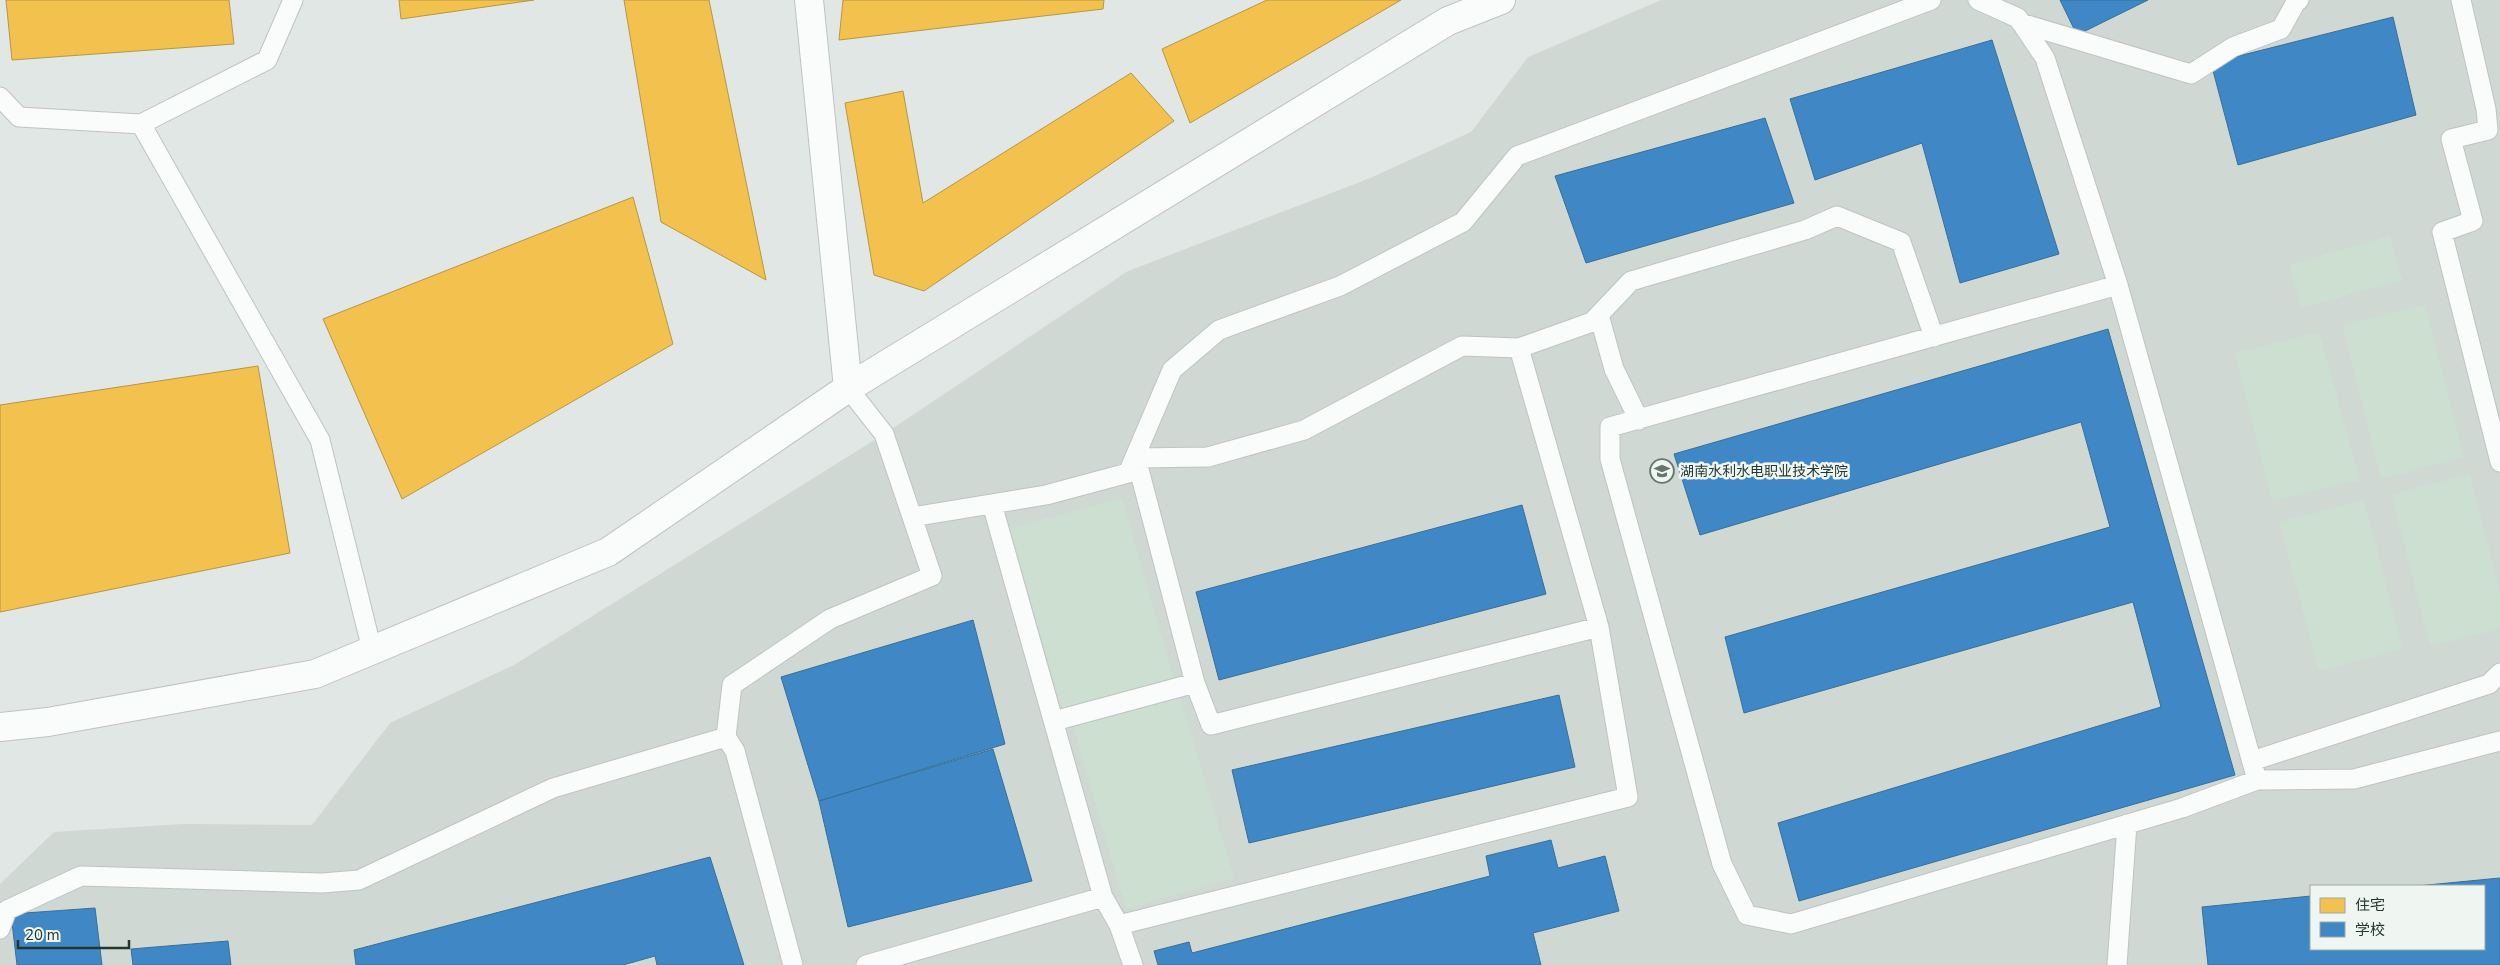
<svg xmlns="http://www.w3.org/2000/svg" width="2500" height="965" font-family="'Nunito Sans','Noto Sans SC',sans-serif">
<rect width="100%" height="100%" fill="#e1e7e4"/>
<path fill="#d0d8d4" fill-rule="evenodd" d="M1661,0H2500V965H0V884L54,832L183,824L312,825L390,723L514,665L884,434L1128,271L1368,179L1471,132L1528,57ZM2311,886H2484V949H2311Z"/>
<path fill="#ccdfd0" d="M2390,236L2402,280L2301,308L2289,265Z
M2425,305L2464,457L2381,479L2342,325Z
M2319,332L2360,480L2272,501L2235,353Z
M2470,474L2500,593V629L2430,646L2391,494Z
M1122,498L1175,683L1064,714L1010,528Z
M2364,500L2403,649L2319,671L2279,522Z
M1180,696L1234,878L1126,909L1073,727Z"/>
<path fill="#f2c14e" stroke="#b49845" d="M6,0H229L234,44L12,60Z
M399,0H534L401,19Z
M624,0H709L766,280L661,222Z
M843,0H1104L1103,9L839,40Z
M1267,0H1401L1190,123L1162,49Z
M1131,73L1174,121L924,291L874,275L845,103L903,91L923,203Z
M633,197L673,344L402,499L323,319Z
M258,366L290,553L0,612V405Z"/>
<path fill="#3f88c5" stroke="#367098" d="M2060,0H2148L2077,35Z
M2393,17L2416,115L2238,165L2211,63Z
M1992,40L2059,254L1960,283L1922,143L1815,180L1790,99Z
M1765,118L1794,203L1586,263L1555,176Z
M2108,329L2235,775L1799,901L1778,823L2161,707L2133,602L1744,713L1725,637L2110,527L2081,422L1700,535L1674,454Z
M1522,505L1546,594L1219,680L1196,592Z
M973,620L1005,744L819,801L781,677Z
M1559,695L1575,767L1249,843L1232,770Z
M993,749L1032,881L848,927L819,801Z
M1551,840L1558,868L1605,856L1619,911L1533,933L1541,965H1158L1154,951L1189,942L1192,953L1490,876L1486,856Z
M710,857L744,965H657L655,956L623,965H356L354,950Z
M2500,878V965H2208L2202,907L2311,896V949H2484V886H2417Z
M95,908L102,965H17L11,914Z
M228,941L231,965H133L131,949Z"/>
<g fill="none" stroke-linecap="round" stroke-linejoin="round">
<g stroke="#bec4c1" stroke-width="21">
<path id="lane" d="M1978,0L2018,18L2045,58L2118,285L2257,780L2182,808L1791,924L1747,915L1722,864L1610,459V427L2118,285
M2461,0L2486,109L2488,130L2451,139L2473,221L2442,232L2500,462
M2021,23L2191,74L2233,47L2281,29L2296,2L2299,0
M0,97L19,117L141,124L267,60L293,0
M141,124L320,440L372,650
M1599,315L1614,369L1639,420
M1519,348L1592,322L1631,281L1805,230L1837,216L1901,242L1934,337
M912,517L1046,495L1128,473L1172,370L1219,330L1340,286L1463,222L1517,156L1931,0
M1054,721L1195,683L1136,458L1208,457L1304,430L1462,346L1519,348L1599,627L1211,725L1195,683
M726,737L732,685L830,619L932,576L884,434L848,388
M2252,761L2489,684L2500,673
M2257,780L2354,779L2500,741
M1103,897L1119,925L1628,797L1599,627
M1119,925L1133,965
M0,929L7,910L81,876L322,883L359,880L553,788L726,737L735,751L793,965
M866,965L1103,897L992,504
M2117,965L2127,824"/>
</g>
<g stroke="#bec4c1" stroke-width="30">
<path id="street" d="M809,0L848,388
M0,727L48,722L315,674L608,552L848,388L1448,21L1501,0"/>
</g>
<use href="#lane" stroke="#fafbfb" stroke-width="19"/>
<use href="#street" stroke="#fafbfb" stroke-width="28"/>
</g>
<defs>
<g id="university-ring" transform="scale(1.25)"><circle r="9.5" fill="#eff6f2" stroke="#65756f" stroke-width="1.5"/><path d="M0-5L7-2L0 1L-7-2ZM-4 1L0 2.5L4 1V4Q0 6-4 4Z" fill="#65756f"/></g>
</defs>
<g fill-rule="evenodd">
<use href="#university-ring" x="1662" y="471"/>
</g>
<g text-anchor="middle" stroke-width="5" stroke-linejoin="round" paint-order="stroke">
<g font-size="14" fill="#223730" stroke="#eff6f2" text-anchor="start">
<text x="1680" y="476">湖南水利水电职业技术学院</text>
</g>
</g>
<rect x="2310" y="885" width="175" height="65" fill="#eff6f2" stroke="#9daaa4"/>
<rect x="2320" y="898" width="25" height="15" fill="#f2c14e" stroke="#9daaa4"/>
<text x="2355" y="910" font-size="15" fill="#223730">住宅</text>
<rect x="2320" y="922" width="25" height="15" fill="#3f88c5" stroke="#9daaa4"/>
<text x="2355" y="935" font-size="15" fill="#223730">学校</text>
<path d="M18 940v8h111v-8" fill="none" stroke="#223730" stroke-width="2.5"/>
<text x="25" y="940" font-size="15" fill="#223730" stroke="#eff6f2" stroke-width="4" paint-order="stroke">20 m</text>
</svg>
